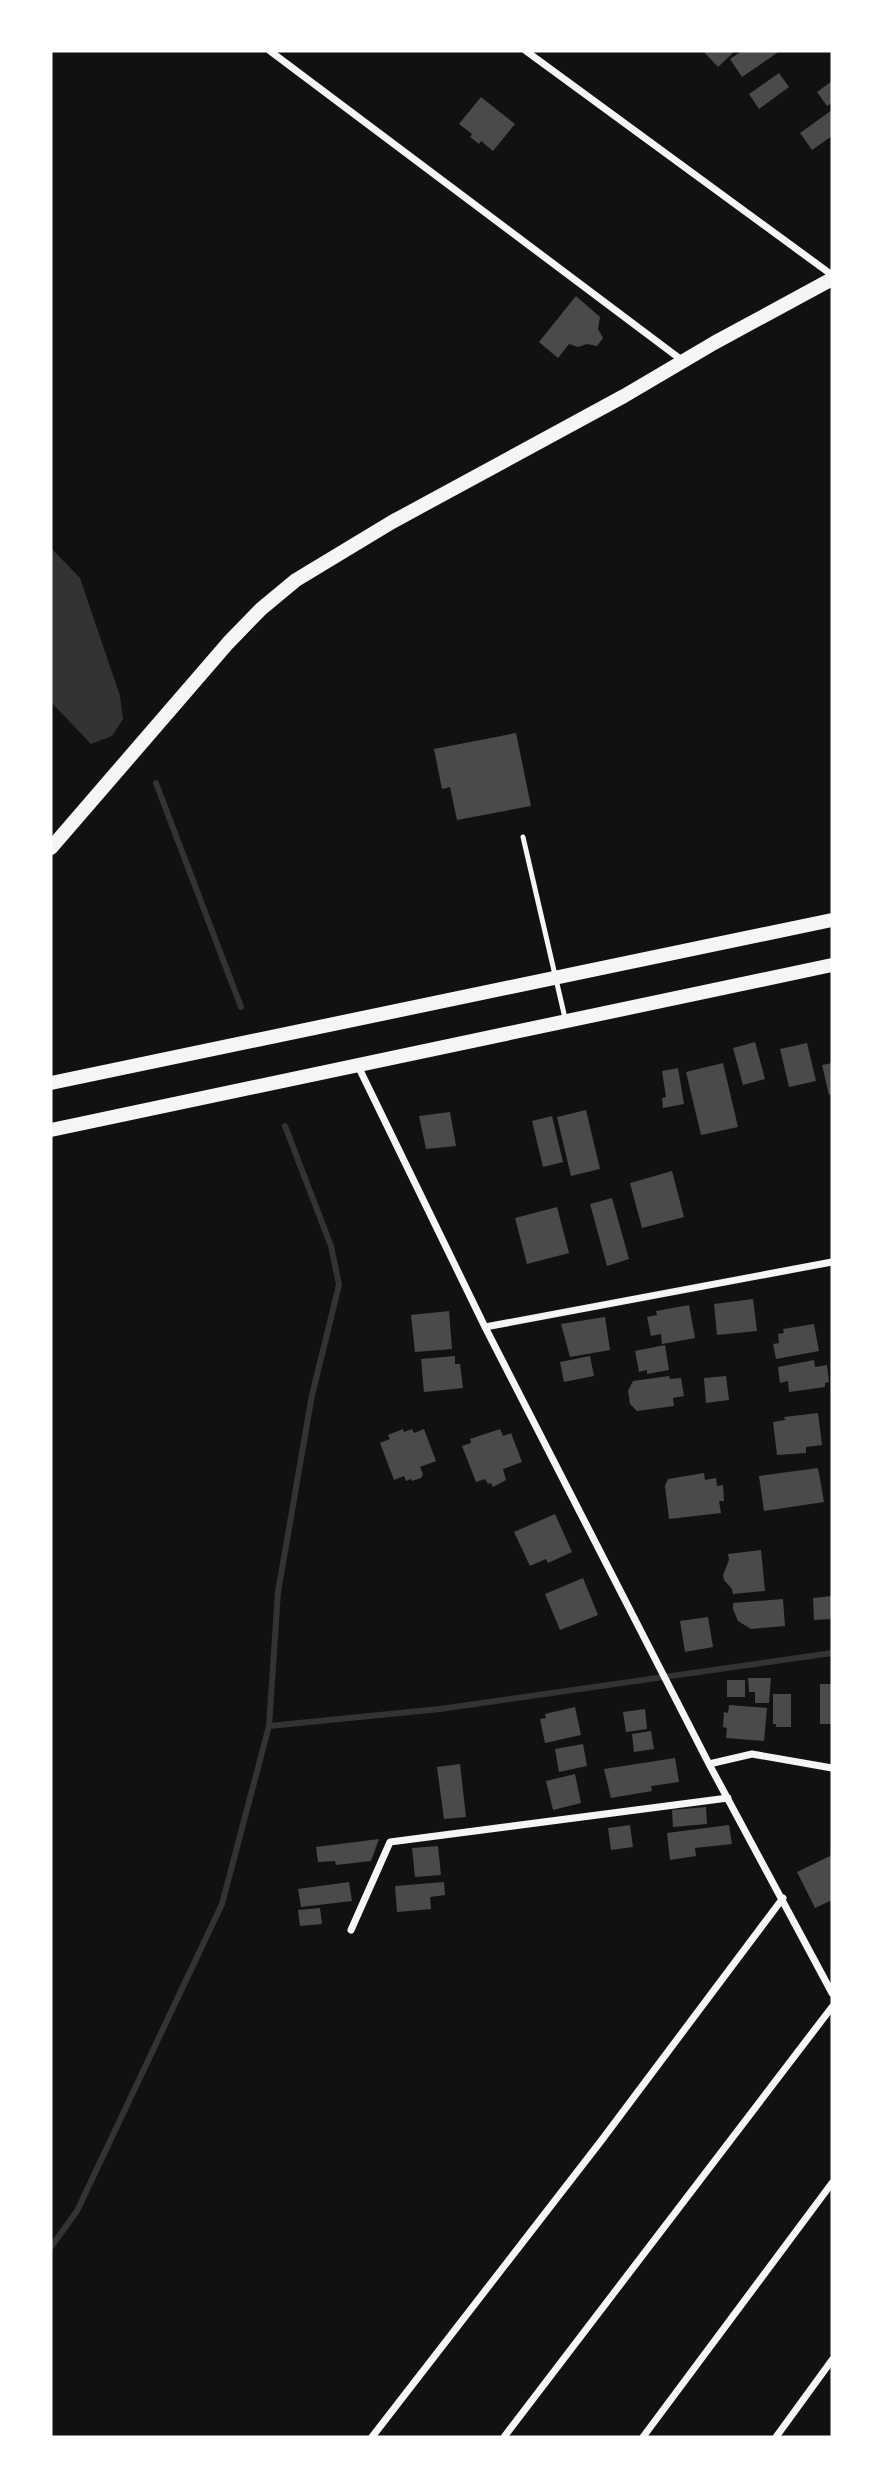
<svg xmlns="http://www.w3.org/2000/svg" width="883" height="2488" font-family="'IBM Plex Sans',sans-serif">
<rect width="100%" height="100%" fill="#111"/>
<path fill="#333" d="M51,548L80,578L120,696L123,719L112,736L91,744L51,702Z"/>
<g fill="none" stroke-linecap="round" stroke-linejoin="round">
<path stroke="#333" stroke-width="6" d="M156,783L241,1007
M269,1726L440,1709L832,1653
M51,2247L77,2211L222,1904L269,1726L278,1592L312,1395L339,1285L331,1246L285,1126"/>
</g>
<path fill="#4a4a4a" d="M703,51H735L718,67Z
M742,51H780L742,77L730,59Z
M779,73L789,87L759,109L749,94Z
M832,81V103L827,106L817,92Z
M481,97L515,124L493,151L481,141L479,144L470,137L472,134L459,124Z
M832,110V136L812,150L800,133Z
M576,296L600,317L598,329L603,338L597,346L587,344L578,347L569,344L558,358L539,342Z
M516,733L531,806L457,820L450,787L442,789L434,749Z
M755,1042L765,1079L743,1085L733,1048Z
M807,1043L816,1081L789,1087L780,1049Z
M723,1063L738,1127L701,1135L686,1072Z
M832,1063V1094L829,1095L822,1065Z
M678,1068L684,1104L663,1108L662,1098L666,1097L662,1071Z
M586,1110L600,1169L571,1176L557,1117Z
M450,1112L456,1146L426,1149L419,1116Z
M552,1116L563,1162L543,1167L532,1121Z
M672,1171L684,1217L642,1228L630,1183Z
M612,1198L629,1259L607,1266L590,1204Z
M557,1207L569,1253L527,1264L515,1218Z
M753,1299L757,1331L717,1335L714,1304Z
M689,1305L695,1338L662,1344L661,1334L651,1336L647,1317L657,1315L656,1311Z
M449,1311L452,1349L415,1352L411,1315Z
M605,1317L610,1350L570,1357L561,1324Z
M814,1324L819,1351L776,1359L773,1344L779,1343L778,1334L784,1333L783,1329Z
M665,1345L669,1370L647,1374V1370L639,1372L635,1351Z
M455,1356V1364H460L463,1388L424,1392L421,1359Z
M590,1356L594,1376L564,1382L560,1362Z
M814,1360L815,1367L827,1365L829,1382L825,1383V1387L789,1392L788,1381L780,1383L778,1367Z
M669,1376L670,1379L681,1378L684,1396L673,1398L674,1406L637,1411L630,1404L628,1391L633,1381Z
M726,1376L729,1400L706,1403L704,1378Z
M818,1413L822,1445L806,1447V1453L777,1455L773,1422L785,1420L784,1417Z
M403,1429L404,1432L412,1429L414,1433L424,1429L436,1461L420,1467L423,1474L421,1478L412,1481L411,1479L406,1481L404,1476L394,1480L380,1443L390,1439L388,1435Z
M500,1429L503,1436L511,1433L522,1462L503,1469L506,1480L493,1487L491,1483L488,1484L485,1479L476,1482L462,1446L471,1443L470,1439Z
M818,1468L824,1502L764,1511L759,1476Z
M704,1473L705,1480L716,1478L717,1486L723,1485L724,1501H719L721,1513L669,1519L665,1486L668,1479Z
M555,1514L572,1552L548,1563L546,1559L530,1566L514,1532Z
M761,1550L765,1591L733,1594L732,1589L724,1580L723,1575L729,1560L728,1554Z
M583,1578L598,1615L560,1630L545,1594Z
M832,1596V1619L814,1620L813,1598Z
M783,1599L785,1626L751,1629L738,1621L733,1609V1603Z
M708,1617L713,1647L685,1652L680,1621Z
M748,1678H771L769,1703H755V1692H749Z
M727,1680H745V1697H727Z
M820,1684H832V1724H820Z
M773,1694H791V1727H776V1724H773Z
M729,1705L767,1708L764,1741L726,1738L727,1728L723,1727L724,1712L728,1713Z
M575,1707L581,1735L545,1743L540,1719L546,1718L545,1714Z
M645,1709L647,1729L626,1732L623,1712Z
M651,1731L654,1749L634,1752L632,1734Z
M583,1744L587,1766L559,1772L555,1749Z
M675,1758L679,1782L651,1786L652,1791L611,1798L604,1769Z
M460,1764L466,1817L444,1819L437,1767Z
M575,1774L581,1803L553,1810L546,1781Z
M706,1807L707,1824L673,1827L672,1810Z
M630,1825L633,1847L611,1850L608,1828Z
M729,1825L732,1844L695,1848L696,1856L670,1860L667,1833Z
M379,1839L371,1861L336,1865L335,1861L318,1862L316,1847Z
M438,1846L441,1875L415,1877L412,1848Z
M832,1855V1900L815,1908L797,1872Z
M349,1882L352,1901L301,1907L298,1889Z
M444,1882L445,1895L430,1897L431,1909L397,1912L395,1886Z
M320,1908L322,1924L300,1926L298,1910Z"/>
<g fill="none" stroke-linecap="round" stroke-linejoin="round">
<path stroke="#f5f5f5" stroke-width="5" d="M523,837L565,1018"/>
<path stroke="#f5f5f5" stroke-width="7" d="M270,51L683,361
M526,51L832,275
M358,1066L485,1327L709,1764L832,1993
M485,1327L832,1262
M709,1764L752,1754L832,1768
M351,1930L390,1842L728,1798
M372,2437L601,2141L783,1898
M504,2437L832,2007
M643,2437L832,2183
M776,2437L832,2360"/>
<path stroke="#f5f5f5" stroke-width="14" d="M51,848L228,643L261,609L296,580L392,522L624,396L714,343L832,279
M51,1083L832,920
M51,1130L832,965"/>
</g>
<rect width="883" height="2488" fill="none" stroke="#ffffff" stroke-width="105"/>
</svg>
